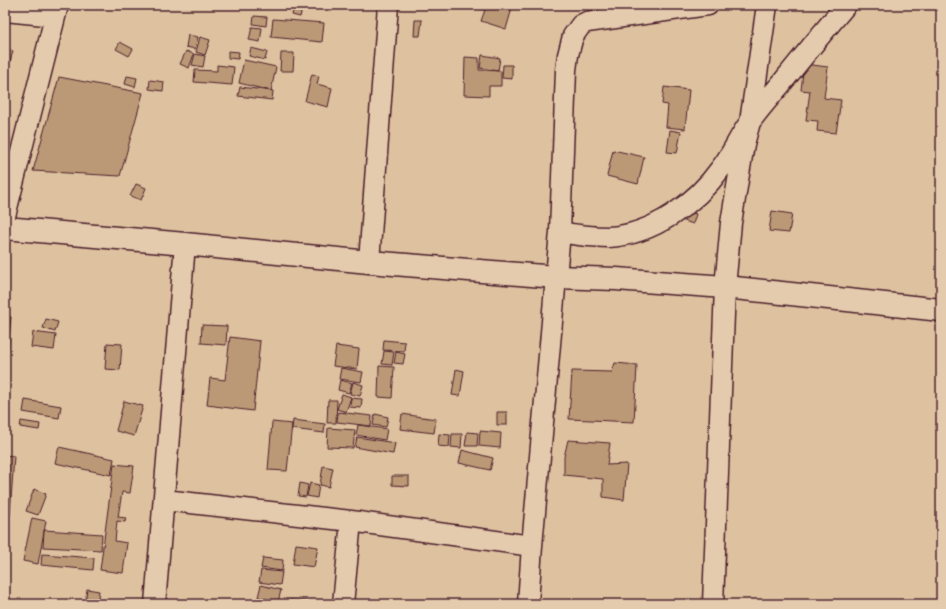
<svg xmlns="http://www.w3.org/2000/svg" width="946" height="609" font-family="'Patrick Hand',sans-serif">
<rect width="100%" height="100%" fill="#dec2a0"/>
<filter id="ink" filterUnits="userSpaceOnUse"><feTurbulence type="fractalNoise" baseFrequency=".025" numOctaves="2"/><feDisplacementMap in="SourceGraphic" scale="8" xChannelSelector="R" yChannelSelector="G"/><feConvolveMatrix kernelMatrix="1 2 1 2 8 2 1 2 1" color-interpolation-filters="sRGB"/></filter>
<g filter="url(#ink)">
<path fill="#bc9976" stroke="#4a1f2b" d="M294,5H303L300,17L292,15Z
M471,5H513L506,29L481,21L485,10L470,6Z
M254,16L267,17L266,26L253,24Z
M273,19L324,23L322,42L271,37Z
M415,20H422L420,36H414Z
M252,27L262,28L260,42L249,40Z
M188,35L198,37L195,49L186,47Z
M200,37L210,40L205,55L196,52Z
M120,42L133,49L129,56L116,49Z
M5,48L13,51L8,69L5,68Z
M251,48L267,52L265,60L249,56Z
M186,51L194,54L189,68L180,64Z
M228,51L239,52L238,59L228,58Z
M281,53H294L293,71H280Z
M195,54L205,56L203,67L192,65Z
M482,55L500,58L498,71L480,68Z
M465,57L479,58V70L501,71V86H489V96L464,95Z
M244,60L276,67L271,91L239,83Z
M804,64L828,67L824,98L841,100L836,133L817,131L818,121L806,120L810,91L801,90Z
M217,65L234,67L232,85L194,82L195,70L217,71Z
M503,65H512V79L502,78Z
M312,74L319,76L317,84L332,88L328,107L305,101Z
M127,76L137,78L135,87L125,84Z
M59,77L143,93L120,176L33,171Z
M150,80L164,82L163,91L149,89Z
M240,87L273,91L272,100L238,96Z
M664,87L689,90L685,129L666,127L668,105L662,104Z
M670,130L681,132L677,153L667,152Z
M613,150L644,157L638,184L607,176Z
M136,184L146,188L141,200L130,196Z
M673,206L696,214L693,224L670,216Z
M772,211L792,214L789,233L769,231Z
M5,316L11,317L5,381Z
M46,319L58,322L55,332L43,328Z
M202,325L227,326L226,345L201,343Z
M33,332L56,335L54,350L31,347Z
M230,337L260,341L253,411L207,405L210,378L225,380Z
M384,340L405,342L404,351L383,350Z
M107,343L122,344L120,370L105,369Z
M336,346L359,349L357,369L333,366Z
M384,351L394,352L392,365L382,364Z
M396,352L405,354L403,364L394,363Z
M615,363L637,365L634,422L569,419L572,371L612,372Z
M379,366L394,367L392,398L378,397Z
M341,368L363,372L361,382L339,379Z
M456,369L464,371L460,396L452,395Z
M340,380L352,383L349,393L338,390Z
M353,382L363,385L360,396L350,394Z
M342,394L351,397L346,412L337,409Z
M351,398L362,399L361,408L350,407Z
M25,400L61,406L59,418L23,412Z
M328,400H337L336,423H327Z
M124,401L143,406L134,436L116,431Z
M338,412L372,416L371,426L337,422Z
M497,412H507V425H497Z
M375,414L388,417L386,427L373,425Z
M402,414L436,419L434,433L400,429Z
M293,420L325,424L324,433L292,429Z
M21,421L40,424L39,430L20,427Z
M272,422L292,424L287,471L268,470Z
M358,425L387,429L385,440L356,435Z
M328,428L355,430L353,448L327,447Z
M480,431L501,433L500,448L479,446Z
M467,432L478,433L477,446H465Z
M439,434L450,435L449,447L438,446Z
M452,434H462L461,448L451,447Z
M357,437L395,443L393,454L355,447Z
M568,440L610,443L607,465L627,464L624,500L603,497V479L564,475V457Z
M59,447L114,459L111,475L55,463Z
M462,450L493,458L490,470L459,463Z
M5,455L14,456L10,515H5Z
M114,464L134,466L130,493L122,492L118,517L126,518L125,522L117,521L115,541L127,543L123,573L100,570Z
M323,466L333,468L329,487L320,485Z
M392,476H409V486L392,485Z
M300,483L308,485L306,497L298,496Z
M310,483L319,485L317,498L307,496Z
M34,489L46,494L38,515L26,511Z
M32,518L46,521L38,564L23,561Z
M44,530L102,534L101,550L43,547Z
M296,544L318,547L314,567L293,564Z
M42,554L94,558L93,570L41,565Z
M263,558L283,560L282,571L261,568Z
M261,570L282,572L280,585L259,582Z
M261,585L281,590L278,602L258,597Z
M87,589L99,591L97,604H85Z
M289,600L310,601V604H288Z"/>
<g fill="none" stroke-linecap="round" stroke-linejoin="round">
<g stroke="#4a1f2b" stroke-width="23">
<path id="street" d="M5,11L55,16
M5,216L58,5
M560,232C576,235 592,237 608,237C653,235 696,203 721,168C732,154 739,137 750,122C759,109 770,97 781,84C802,58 824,31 846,5
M369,262L388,5
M164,500L351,521L532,546
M155,604L185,244
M343,604L351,521
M528,604L532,546L560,232L566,70L568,55L573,36L581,25L587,22L708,5
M713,604L725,287L731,223L744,144L750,122L767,5"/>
</g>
<g stroke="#4a1f2b" stroke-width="25">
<path id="secondary" d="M5,228L185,244L369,262L556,277L616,279L725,287L941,310"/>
</g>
<use href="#street" stroke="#e5cbad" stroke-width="20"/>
<use href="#secondary" stroke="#e5cbad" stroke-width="22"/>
</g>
</g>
<rect width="946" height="609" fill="none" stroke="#e5cbad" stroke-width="20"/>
<rect x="10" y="10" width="926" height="589" fill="none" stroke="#4a1f2b" stroke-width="1.5" filter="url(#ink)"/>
</svg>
